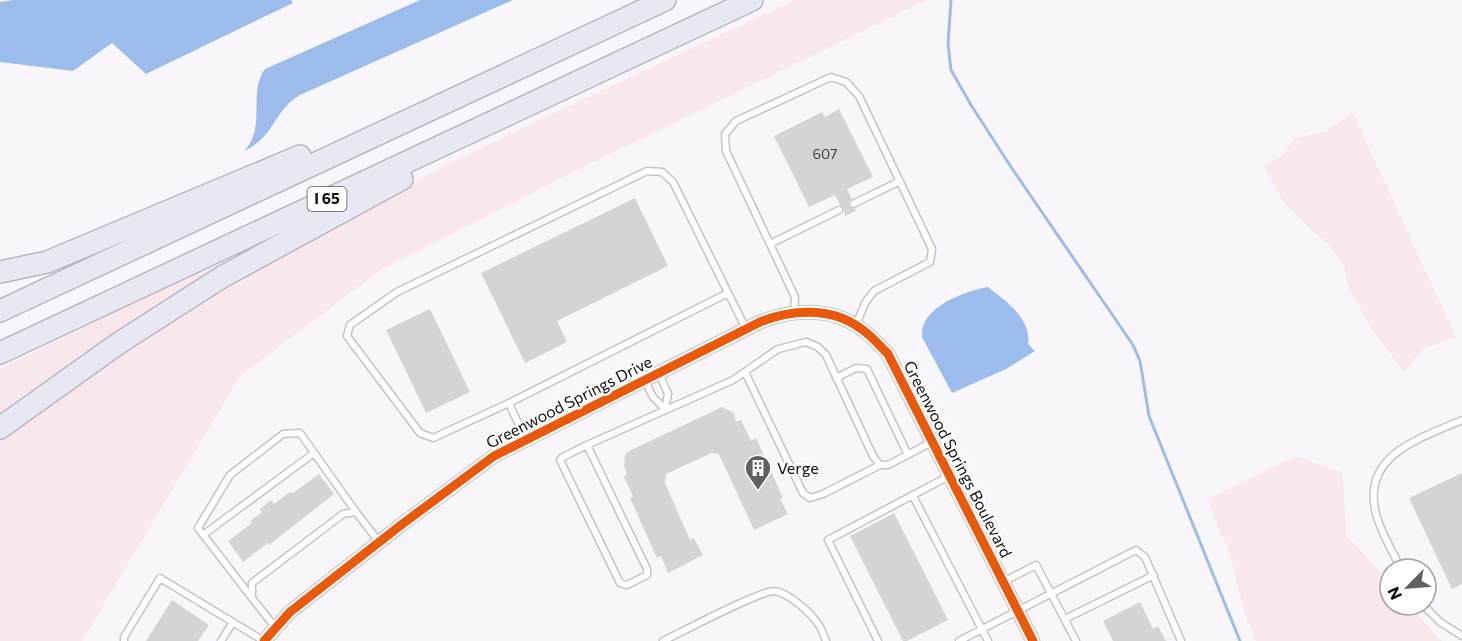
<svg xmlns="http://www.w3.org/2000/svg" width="1462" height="641" font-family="Commissioner,sans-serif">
<rect width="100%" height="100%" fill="#f9f6fb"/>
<path fill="#f9e8eb" d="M795,0H927L592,163L382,269L240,376L82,641H0V439C78,381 159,326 243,276C419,170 609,88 795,0Z
M1353,113L1456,337L1423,349L1404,372L1371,328L1347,285L1345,268L1330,246L1303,222L1281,199L1264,166L1283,155L1294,138L1324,132Z
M284,235L189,289L82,356L0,418V369L153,293Z
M1296,456L1343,473L1346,535L1390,582V605H1409L1442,641H1256L1246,617L1230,555L1207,499Z"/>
<path fill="#9cbdec" d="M13,0H291L293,3L146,74L112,43L73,71L0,62V2Z
M420,0H513L300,95C273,111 275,137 244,151C247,148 250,144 252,139C262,118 250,89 265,69Z
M988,287C1005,300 1032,319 1028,344L1035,351L1006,369L952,393L922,337C919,308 964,291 988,287Z"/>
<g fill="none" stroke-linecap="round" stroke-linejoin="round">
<path stroke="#9cbdec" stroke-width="3" d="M951,0L948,44L951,70L971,105L1011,167L1133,345L1140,361L1149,416L1240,641"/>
</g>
<path fill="#d6d3d6" d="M839,109L873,177L847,189L852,199L848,202L849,207L857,210L845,216L843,207L840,205L835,195L809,207L774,136L822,112L825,117Z
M635,198L668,266L557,321L567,342L525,363L481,273Z
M430,309L470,392L426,413L386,330Z
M722,407L734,413L736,422L741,420L751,441L756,438L783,498L780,499L788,514L754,530L719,454L712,453L666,474L665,483L690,540L694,538L703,555L668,573L661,556L657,558L630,498L633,496L624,477L627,473L624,466L625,455L629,451Z
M1462,473V584L1452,589L1409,498Z
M319,474L334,494L269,545L268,543L243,562L228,541L252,523L250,521L261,513L260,509L271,500L274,504L290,492L293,493Z
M894,513L948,620L907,641H903L850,536Z
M172,600L209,625L198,641H146Z
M1140,602L1153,629L1158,626L1166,641H1113L1103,621Z"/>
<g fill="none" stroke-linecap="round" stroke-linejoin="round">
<g stroke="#c5c3c7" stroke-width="9">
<path id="lane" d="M853,204L900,181
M770,244L839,210
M794,312L795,297L726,151L725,134L736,121L831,77L846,82L859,96L932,249L930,262L874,291L865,303L856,325
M745,372L803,493L810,498L823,494L880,465
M659,373L668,394L665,409
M836,378L856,368L867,369L908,455
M644,379L653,397L665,409
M509,403L728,293
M525,439L509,403L433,438L420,433L347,336L350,325L397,292L647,171L662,172L673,182L746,329
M587,445L647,569V575L627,585L620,583L560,460L563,457L587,445L733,380L778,349L806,342L818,347L826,355L873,456L880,465H888L932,442
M913,496L988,641
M203,535L314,453
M1401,569C1393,552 1381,533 1376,514C1361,455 1419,439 1462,420
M1003,582L1036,565L1076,641
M252,598L198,528L230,475L283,434L300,433L356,512
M1423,605L1440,622L1462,636
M1065,619L1154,575
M275,627L252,598V583L343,514L356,512L379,542
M124,641V637L160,578L264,641
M221,641L233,622
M663,641C682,632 759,591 774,591C788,592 811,613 818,624C822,629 824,636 826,641
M878,641L828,540L949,476
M959,641L1136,550L1145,557L1181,641"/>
</g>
<g stroke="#c5c3c7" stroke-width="15">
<path id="street" d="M264,641L290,612L401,525L494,456L760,322C792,309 831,307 860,328C871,335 879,345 888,354L1033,641"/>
</g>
<g stroke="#b7b6c1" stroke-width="24">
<path id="highway" d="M0,272L47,262L300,156
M0,311L665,0
M0,353L752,0
M0,428L119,343L222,277L402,179"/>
</g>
<use href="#lane" stroke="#fefefe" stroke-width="6"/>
<use href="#street" stroke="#fefefe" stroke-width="12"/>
<use href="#highway" stroke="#e8e8f2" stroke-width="21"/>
<g stroke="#fff" stroke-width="13">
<path id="cycleway" d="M264,641L290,612L401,525L494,456L760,322C792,309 831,307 860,328C871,335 879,345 888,354L1033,641"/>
</g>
<use href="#cycleway" stroke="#e8590c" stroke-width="9"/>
</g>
<defs>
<g id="building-pin" transform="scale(1.35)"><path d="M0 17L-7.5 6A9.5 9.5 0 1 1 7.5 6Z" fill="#615f62" stroke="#fff"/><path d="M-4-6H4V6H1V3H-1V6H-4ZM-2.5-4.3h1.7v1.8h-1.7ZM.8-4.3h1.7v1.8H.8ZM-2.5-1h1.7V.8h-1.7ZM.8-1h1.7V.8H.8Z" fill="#fff"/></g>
</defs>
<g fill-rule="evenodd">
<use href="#building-pin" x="758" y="468"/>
</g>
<g text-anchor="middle" stroke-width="5" stroke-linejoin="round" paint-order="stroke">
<g font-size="14" fill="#413f42">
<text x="825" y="159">607</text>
</g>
<rect fill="#fff" stroke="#575658" stroke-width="1.5" x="307.5" y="187" width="39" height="24" rx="4.5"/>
<g font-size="15" font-weight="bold" fill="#0f0e10">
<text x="327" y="204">I 65</text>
</g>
<g font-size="16" fill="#0f0e10" stroke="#fff">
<text transform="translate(569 402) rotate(-27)" y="6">Greenwood Springs Drive</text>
<text transform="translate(958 459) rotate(63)" y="6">Greenwood Springs Boulevard</text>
</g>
<g font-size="16" fill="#0f0e10" stroke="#fff" text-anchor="start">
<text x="777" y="474">Verge</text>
</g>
</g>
<g transform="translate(1408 587) rotate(245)"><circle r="28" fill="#ffffff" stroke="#9f9f9f" stroke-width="1.5"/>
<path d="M0-4.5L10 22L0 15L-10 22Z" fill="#615f62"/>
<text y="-9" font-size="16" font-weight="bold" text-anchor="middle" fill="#0f0e10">N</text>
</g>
</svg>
